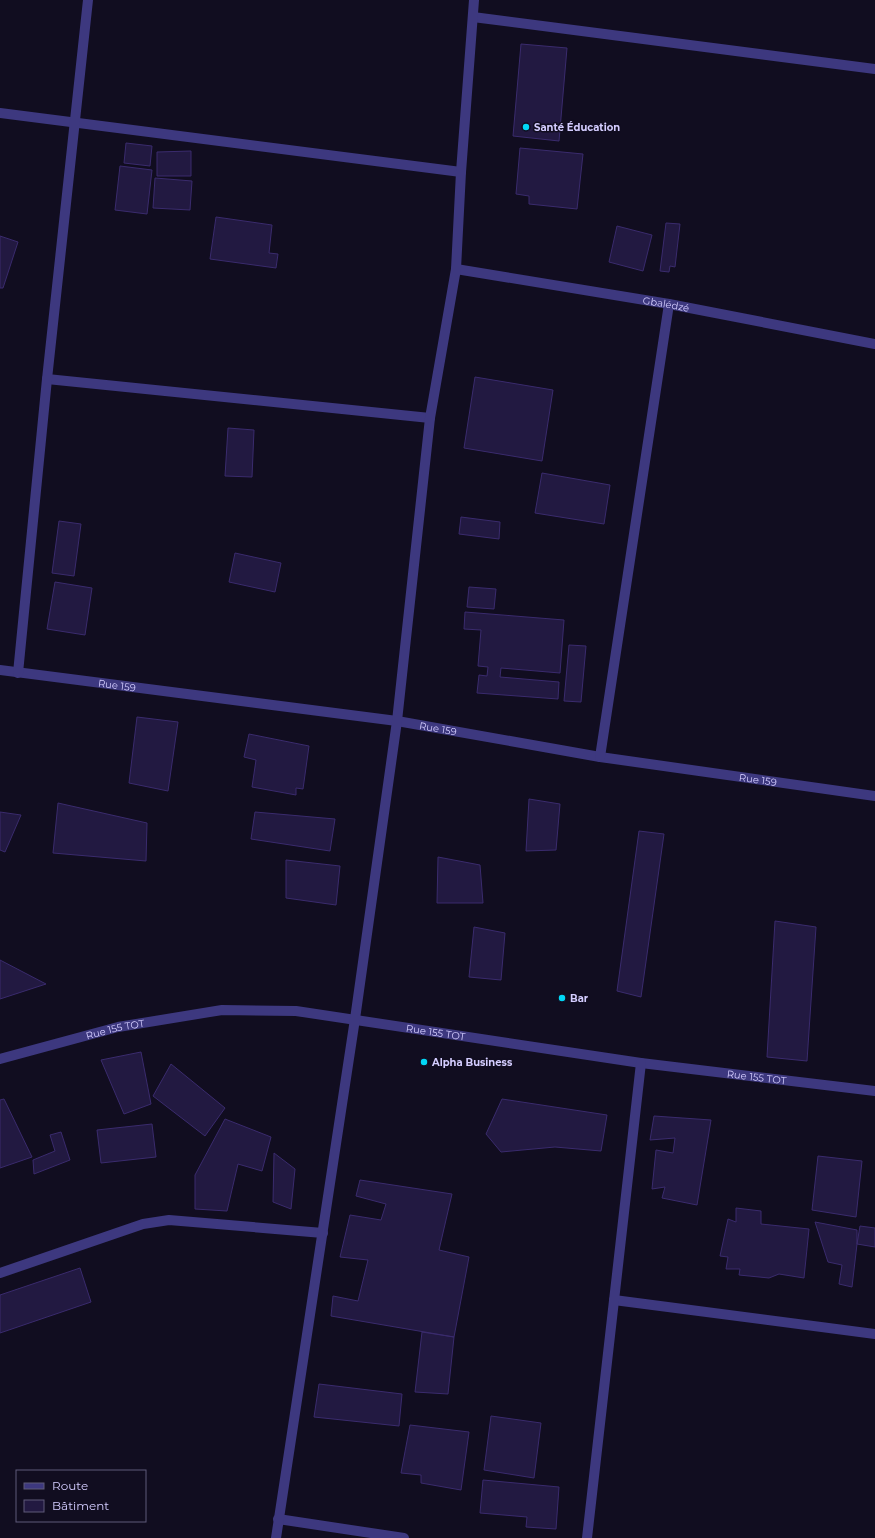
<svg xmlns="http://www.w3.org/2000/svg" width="875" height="1538" font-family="Montserrat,sans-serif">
<rect width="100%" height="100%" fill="#110d20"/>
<path fill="#221941" stroke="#3a2b6d" d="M521,44L567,48L559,141L513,136Z
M126,143L152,146L150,166L124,163Z
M520,148L583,154L577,209L529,204V196L516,194Z
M191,151V176H157V152Z
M120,166L152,170L147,214L115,210Z
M155,178L192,181L190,210L153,208Z
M216,217L272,225L269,253L278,254L276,268L210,259Z
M666,223L680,224L675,267L670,266L669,272L660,271Z
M617,226L652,235L643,271L609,262Z
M0,236L18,242L3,288H0Z
M475,377L553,390L542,461L464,448Z
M228,428L254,430L252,477L225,476Z
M542,473L610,485L604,524L535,513Z
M461,517L500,522L499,539L459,534Z
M59,521L81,524L74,576L52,573Z
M235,553L281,563L275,592L229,582Z
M55,582L92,588L85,635L47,629Z
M469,587L496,589L494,609L467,607Z
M465,612L564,620L560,673L501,668L500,677L559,682L558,699L477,693L479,675L487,676L488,667L478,666L481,630L464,629Z
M569,645L586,646L581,702L564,701Z
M137,717L178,722L168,791L129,783Z
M249,734L309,746L303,789L296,788V795L252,787L256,760L244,757Z
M529,799L560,804L556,850L526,851Z
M58,803L147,823L146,861L53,853Z
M0,812L21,815L5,852L0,850Z
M255,812L335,819L330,851L251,839Z
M639,831L664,834L641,997L617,991Z
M438,857L480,865L483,903H437Z
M286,860L340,866L336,905L286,898Z
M775,921L816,927L807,1061L767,1057Z
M474,927L505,933L501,980L469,977Z
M0,960L46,984L0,999Z
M141,1052L151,1104L124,1114L101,1060Z
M171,1064L225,1108L205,1136L153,1096Z
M4,1099L32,1157L0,1168V1100Z
M502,1099L607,1115L601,1151L555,1147L501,1152L486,1134Z
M654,1116L711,1120L697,1205L662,1198L665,1187L652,1189L656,1150L673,1153L675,1138L650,1140Z
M225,1119L271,1137L262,1171L238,1164L227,1211L195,1209V1175Z
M152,1124L156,1157L101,1163L97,1130Z
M61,1132L70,1160L34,1174L33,1160L55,1151L50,1135Z
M274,1153L295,1169L291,1209L273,1202Z
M818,1156L862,1161L856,1217L812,1210Z
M360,1180L452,1194L439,1250L469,1257L454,1337L331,1316L333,1296L358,1301L368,1260L340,1257L350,1215L381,1220L386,1204L356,1196Z
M736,1208L761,1211V1224L809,1229L804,1278L779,1274L769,1278L739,1275L740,1269H726L728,1257L720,1256L728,1219L736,1222Z
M815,1222L857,1230V1244L852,1287L839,1284L842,1265L828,1262Z
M860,1226L875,1228V1247L857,1244Z
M80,1268L91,1302L0,1333V1295Z
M422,1332L454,1337L448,1394L415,1392Z
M319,1384L402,1394L399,1426L314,1417Z
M491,1416L541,1423L534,1478L484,1470Z
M410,1425L469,1432L461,1490L421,1483V1475L401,1473Z
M483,1480L559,1487L556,1529L526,1527L527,1517L480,1513Z"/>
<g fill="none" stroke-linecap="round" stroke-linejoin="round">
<g stroke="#3d387f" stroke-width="10">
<path d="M473,17L875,69"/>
<path d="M0,113L461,172"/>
<path id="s1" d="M456,269L669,304L875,344"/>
<path d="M47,379L430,418"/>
<path id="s2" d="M0,670L397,721L600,757L875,796"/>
<path d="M18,673L47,379L88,0"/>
<path d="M600,757L669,304"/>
<path id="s3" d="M0,1059L118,1027L222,1010L296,1011L641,1063L875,1091"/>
<path d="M0,1273L143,1224L169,1220L323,1233"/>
<path d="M614,1300L875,1334"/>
<path d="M278,1519L404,1538"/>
<path d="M276,1538L355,1019L397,721L430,418L456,269L461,172L474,0"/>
<path d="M587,1538L641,1063"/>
</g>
</g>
<g fill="#02d7f6" stroke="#110d20" stroke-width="1.5">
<circle cx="526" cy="127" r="4"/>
<circle cx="562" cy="998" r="4"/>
<circle cx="424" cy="1062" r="4"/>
</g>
<g text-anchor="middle" stroke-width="3" stroke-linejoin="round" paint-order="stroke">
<g font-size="10" font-weight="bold" fill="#d4cdff" stroke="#110d20" text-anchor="start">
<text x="534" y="131">Santé Éducation</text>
<text x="570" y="1002">Bar</text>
<text x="432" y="1066">Alpha Business</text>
</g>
<g font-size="10" fill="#d4cdff" stroke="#110d20">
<text dy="4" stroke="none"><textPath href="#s1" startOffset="213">Gbalédzé</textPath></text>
<text dy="4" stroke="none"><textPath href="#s2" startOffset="118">Rue 159</textPath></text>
<text dy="4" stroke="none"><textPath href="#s2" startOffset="442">Rue 159</textPath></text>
<text dy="4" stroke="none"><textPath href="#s2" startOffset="766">Rue 159</textPath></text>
<text dy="4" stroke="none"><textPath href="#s3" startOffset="119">Rue 155 TOT</textPath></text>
<text dy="4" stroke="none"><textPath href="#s3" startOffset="443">Rue 155 TOT</textPath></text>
<text dy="4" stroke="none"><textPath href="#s3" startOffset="767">Rue 155 TOT</textPath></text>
</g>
</g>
<rect x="16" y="1470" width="130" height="52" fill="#110d20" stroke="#5f5a79"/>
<rect x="24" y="1483" width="20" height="6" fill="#3d387f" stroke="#5f5a79"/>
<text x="52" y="1490" font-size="12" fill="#d4cdff">Route</text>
<rect x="24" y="1500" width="20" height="12" fill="#221941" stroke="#5f5a79"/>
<text x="52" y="1510" font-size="12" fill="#d4cdff">Bâtiment</text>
</svg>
